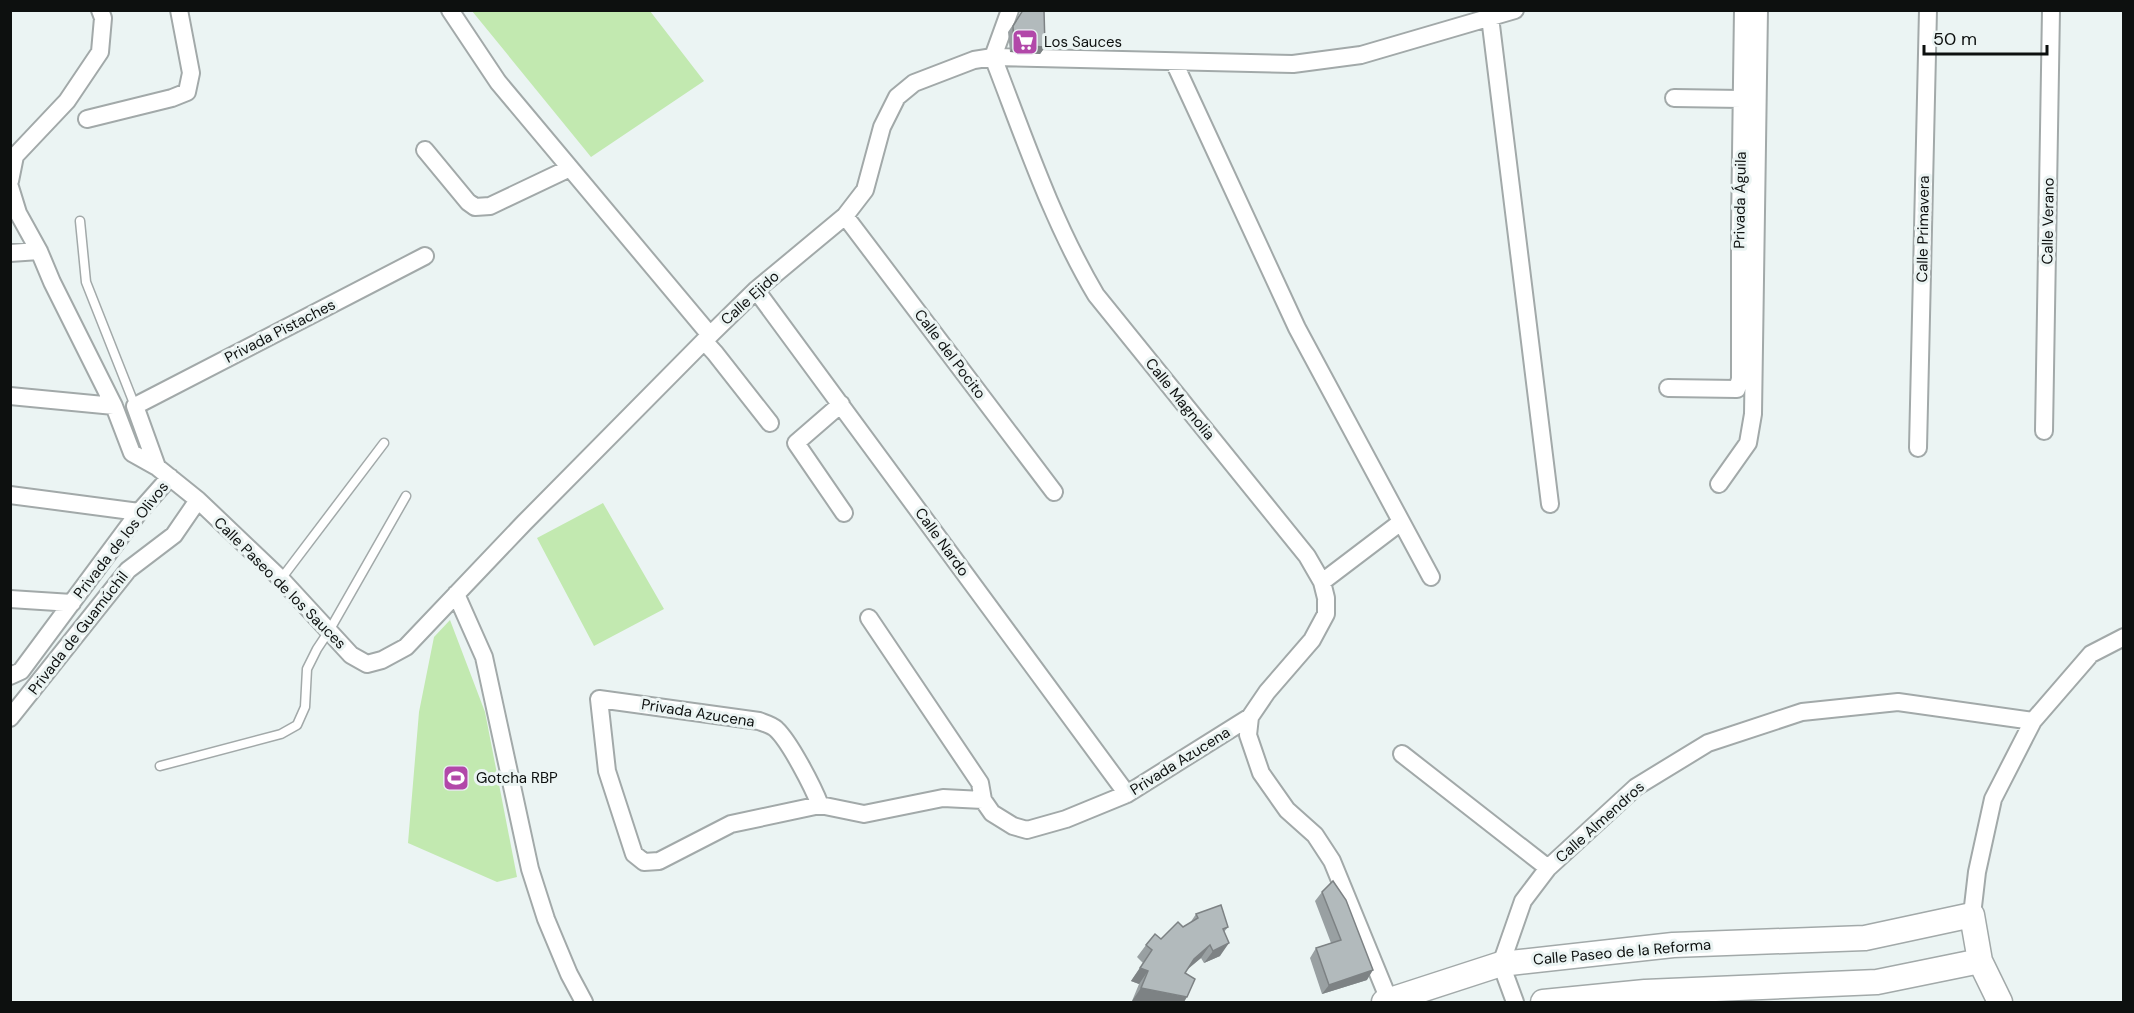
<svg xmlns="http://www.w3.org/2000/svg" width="2134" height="1013" font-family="'DM Sans',sans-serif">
<rect width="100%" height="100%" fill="#ebf4f3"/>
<path fill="#c2e9b0" d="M472,11H650L704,81L591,157Z
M603,503L664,609L594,646L537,538Z
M450,620L485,712L517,877L497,882L408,843L419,712L434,637Z"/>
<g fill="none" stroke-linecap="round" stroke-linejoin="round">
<g stroke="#a2a9a9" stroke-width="11">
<path id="lane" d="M80,221L86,282L135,406
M281,579L384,443
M160,766L281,734L297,725L305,707L307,669L317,649L329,631L406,496"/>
</g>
<g stroke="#a2a9a9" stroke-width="20">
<path id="street" d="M450,10L498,82L710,335
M1490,17L1550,504
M993,57L1010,10
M1174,62L1297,328L1431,577
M1674,98L1742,99
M87,119L172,98L187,92L191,73L179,10
M425,150L468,202L475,207L490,206L570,168
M10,181L15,156L67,101L100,52L103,18L100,10
M10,187L18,213L39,251L52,282L114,406L132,453L157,467L198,500L281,579L351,655L367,664L382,660L406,647L524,523L704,341L756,290L845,216L865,190L882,127L897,97L914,83L974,60L993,57L1293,64L1361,55L1515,10
M845,216L1054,492
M10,253L39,251
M756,290L1127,794
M704,341L715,353L770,423
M1668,388L1737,389L1740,379V225L1743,10
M10,396L114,406
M841,404L796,443L844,513
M2044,431L2051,10
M1918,448L1928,10
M157,467L135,406L425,256
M1719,484L1748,443L1753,414L1759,10
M10,495L139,512
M1322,582L1401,522
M456,594L484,657L530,869L546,919L569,974L584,1002
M10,599L72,603
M869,618L980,783L983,800L992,813L1013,826L1027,830L1066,819L1127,794L1250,717L1267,692L1312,640L1326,614V598L1322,582L1307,556L1096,295C1052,221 1024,137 993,57
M10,676L21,671L139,512L170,477
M1250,717L1248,735L1261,773L1287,810L1315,835L1332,861L1389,1000
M10,718L128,570L174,535L198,500
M1402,754L1548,868
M820,805C813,787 790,742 776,729C772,725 764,723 759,721L599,699L607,771L634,854L644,862L659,861L731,824L820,805L864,814L943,798L983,800
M1972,915L1977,872L1993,799L2033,721L2091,654L2124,637
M1515,1002L1501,964L1523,901L1548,868L1636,787L1708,743L1802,712L1898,702L2033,721"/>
</g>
<g stroke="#a2a9a9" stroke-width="27">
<path id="secondary" d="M1384,1002L1501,964L1673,945L1865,938L1972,915L1980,961L2000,1002
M1543,1002L1645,992L1877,982L1980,961"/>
</g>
<use href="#lane" stroke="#fff" stroke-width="8"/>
<use href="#street" stroke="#fff" stroke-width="16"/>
<use href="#secondary" stroke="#fff" stroke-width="24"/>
</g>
<path fill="#99a0a2" d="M1023,10L1045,47L1040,54L1010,52L1008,32Z
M1322,892L1367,980L1322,994L1310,958L1316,948L1331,943L1315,901Z
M1196,914L1228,927L1224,932L1220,956L1204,963L1201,958L1187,970L1132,1001L1139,984L1131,981L1143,963L1137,957L1146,945L1161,939L1190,923Z"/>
<path fill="#7d8284" d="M1014,45L1045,47L1040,54L1010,52Z
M1229,943L1220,956L1204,963L1213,951Z
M1210,945L1201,958L1185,971L1194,959Z
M1140,968L1148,971L1139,984L1131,981Z
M1373,970L1367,980L1322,994L1329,985Z
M1141,988L1187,997L1184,1002H1140L1132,1001Z"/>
<path fill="#b2babc" stroke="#7d8284" stroke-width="1.5" d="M1023,10H1044L1045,47L1014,45L1013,26Z
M1333,881L1346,900L1373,970L1329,985L1316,948L1341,940L1322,892Z
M1221,905L1228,927L1223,929L1229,943L1213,951L1210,945L1194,959L1185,973L1195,979L1187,997L1141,988L1148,971L1140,968L1152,950L1146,945L1155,934L1161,939L1178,922L1183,927L1198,918L1196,914Z"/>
<defs>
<g id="supermarket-square" transform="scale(1.35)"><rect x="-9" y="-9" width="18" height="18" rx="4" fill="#b248a9" stroke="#ebf4f3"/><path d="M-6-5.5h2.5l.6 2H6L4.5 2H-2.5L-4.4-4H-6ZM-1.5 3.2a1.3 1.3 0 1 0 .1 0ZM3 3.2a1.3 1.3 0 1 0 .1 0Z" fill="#fff"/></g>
<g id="stadium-square" transform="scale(1.35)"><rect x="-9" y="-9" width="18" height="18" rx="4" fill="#b248a9" stroke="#ebf4f3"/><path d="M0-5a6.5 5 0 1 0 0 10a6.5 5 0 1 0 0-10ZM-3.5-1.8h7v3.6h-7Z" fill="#fff"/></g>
</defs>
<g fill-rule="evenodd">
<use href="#supermarket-square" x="1025" y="42"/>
<use href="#stadium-square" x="456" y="778"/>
</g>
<g text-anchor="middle" stroke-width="6" stroke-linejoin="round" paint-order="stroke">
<g font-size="15" fill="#0d100f" stroke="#ebf4f3" text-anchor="start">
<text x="1044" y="47">Los Sauces</text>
<text x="476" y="783">Gotcha RBP</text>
</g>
<g font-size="15" fill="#0d100f" stroke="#ebf4f3">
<text transform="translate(1740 200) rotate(-89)" y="5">Privada Águila</text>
<text transform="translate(2048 221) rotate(-89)" y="5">Calle Verano</text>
<text transform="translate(1923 229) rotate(-89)" y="5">Calle Primavera</text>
<text transform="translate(750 298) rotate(-42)" y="5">Calle Ejido</text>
<text transform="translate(280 331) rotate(-27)" y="5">Privada Pistaches</text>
<text transform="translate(950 354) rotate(53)" y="5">Calle del Pocito</text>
<text transform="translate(1180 399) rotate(51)" y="5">Calle Magnolia</text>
<text transform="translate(121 540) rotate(-52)" y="5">Privada de los Olivos</text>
<text transform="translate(942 542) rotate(54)" y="5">Calle Nardo</text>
<text transform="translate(280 583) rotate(45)" y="5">Calle Paseo de los Sauces</text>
<text transform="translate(78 633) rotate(-52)" y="5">Privada de Guamúchil</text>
<text transform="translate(698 713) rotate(9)" y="5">Privada Azucena</text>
<text transform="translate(1180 761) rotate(-32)" y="5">Privada Azucena</text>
<text transform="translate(1600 822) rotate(-42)" y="5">Calle Almendros</text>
<text transform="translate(1622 952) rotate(-5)" y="5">Calle Paseo de la Reforma</text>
</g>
</g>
<rect width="2134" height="1013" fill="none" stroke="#0d100f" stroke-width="24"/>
<path d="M1924 45v9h123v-9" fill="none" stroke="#0d100f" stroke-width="3"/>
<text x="1933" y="45" font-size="18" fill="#0d100f" stroke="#ebf4f3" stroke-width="4.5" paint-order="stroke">50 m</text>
</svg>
